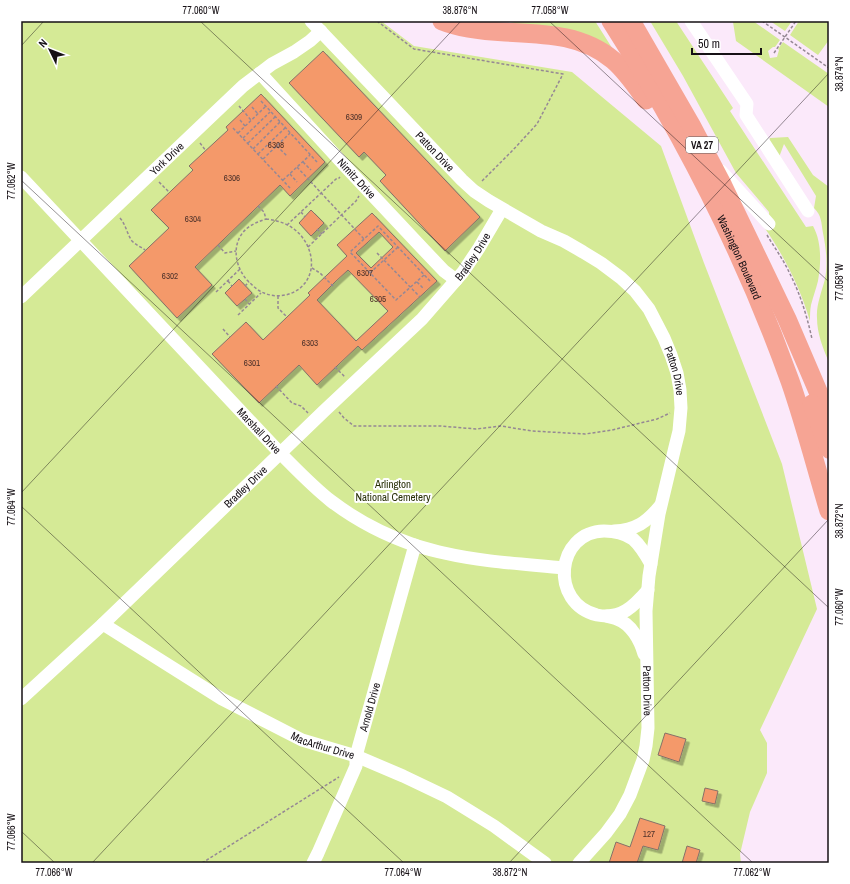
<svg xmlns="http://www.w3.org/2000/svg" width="850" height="884" font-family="'Archivo Narrow',sans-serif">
<defs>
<filter id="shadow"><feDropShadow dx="3.5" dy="3.5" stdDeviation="0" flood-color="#0004"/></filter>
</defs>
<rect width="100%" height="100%" fill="#fbe9fa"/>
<path fill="#d5ea96" d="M21,21H381L414,46L572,72L661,146L704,263L782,464L817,609L760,730L767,743V773L750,812L740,854L741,863H21Z
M520,21H595L621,62L499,25Z
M650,21H676L733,108L730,111L806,227L813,226C822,242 821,264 818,281C816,289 813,297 811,305C810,310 810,316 810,321C800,287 784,256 764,227L769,218V212L736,173L683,76Z
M740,21H753L780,40L775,47H773L768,51L770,58L777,57L779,50L778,49L783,42L829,74V107L736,41L733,22Z
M770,21H792L785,31Z
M799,21H824L829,24V40L818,55L790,35Z
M788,137L813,175L829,187V362C823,349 817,333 817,318C816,305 822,291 825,279C828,264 826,248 823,233C821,222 822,216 814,208L816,196L784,144L778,160L769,140L770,138Z"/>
<path fill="#f4996b" stroke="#857168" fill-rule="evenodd" filter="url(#shadow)" d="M323,51L480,217L445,251L380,181L386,175L364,152L359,157L289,83Z
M261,94L325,162L290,196L280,185L195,267L212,285L177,318L129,266L169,228L151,210L193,170L189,166L228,130L226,127Z
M311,210L324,223L311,236L299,223Z
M372,213L437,281L362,350L358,346L317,385L299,365L259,403L212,354L246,322L263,340L310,295L308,293L347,256L337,245ZM379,232L393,247L371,268L356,253ZM348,270L388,311L356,341L317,300L335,282Z
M239,279L252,293L237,306L225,293Z
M665,733L686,739L679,762L658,755Z
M705,788L718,791L715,804L702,801Z
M640,818L665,826L658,850L643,846L637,863H609L616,842L630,847Z
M687,846L700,850L696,863H682Z"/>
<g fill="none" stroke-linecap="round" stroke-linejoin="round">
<path stroke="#958894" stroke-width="1.5" stroke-dasharray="3 2" stroke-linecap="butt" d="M377,21L414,49L563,74L537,124L513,150L481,182
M762,21L829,68
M774,53L796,21
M261,101L317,162
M239,106L251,120
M252,107L258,114
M240,120L245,126
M233,128L290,188
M238,133L265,107
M243,138L270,112
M200,143L206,151
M248,143L275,117
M277,146L287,156
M253,149L280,122
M258,154L285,128
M263,159L290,133
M303,162L311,170
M297,167L364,239
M290,174L297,182
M283,180L310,155
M159,182L169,192
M258,206L264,212L266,219
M301,212L305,217
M120,218C126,225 127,234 132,241C136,245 141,247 145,250
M266,219C276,220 286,223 294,229C310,241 318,266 305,283C296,295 278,299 264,293C258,291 252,285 247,280C233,264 231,239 250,226C255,223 260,221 266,219Z
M287,225L336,179H338L340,177
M317,229L322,234
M767,235C774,247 783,259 789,272C800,293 807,316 812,339
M218,245L225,253L236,251
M308,247L356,201L359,196
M377,253L420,297
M312,268L320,273L334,287
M370,273L398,247
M424,275L396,300L350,252L378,226L430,281
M228,281L232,286
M417,282L423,288
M245,286L249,282
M216,292L240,269
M278,296V308L287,317
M245,299L249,304
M238,315L261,293
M223,329L230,337
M335,367L345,377
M276,386L292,403L301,406L308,413
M339,412L344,418L354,426H441L476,429L501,426L532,431L585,434L612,430L657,419L670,413
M202,863L339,777"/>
<g stroke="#fff" stroke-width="13">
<path id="s1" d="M311,21L462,180L474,191L489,201L541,231L564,241L583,252L601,263L621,278L635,291L649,309L664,338L671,355L677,373L680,390L681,408L679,431L675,447L659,514L649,576L646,611L648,728L646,746L643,760L630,795L620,814L606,833L579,863"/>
<path d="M691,21L747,104L746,115L808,211"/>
<path id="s2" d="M260,73L346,167L424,250L444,271L456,280"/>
<path d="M721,171L740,192L769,224"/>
<path id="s3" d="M21,177L280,453C297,470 313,487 331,501C356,520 385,535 414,545C424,548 434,551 444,553C483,562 524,564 564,568"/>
<path id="s4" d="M21,297L243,86L272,64L294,52L310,41L321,31"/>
<path d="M614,531C636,530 647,522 660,506"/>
<path d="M648,590C634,606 621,620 597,615C549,603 556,532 604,531C614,531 624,533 633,539C641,546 646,555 651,564"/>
<path d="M607,616C610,617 614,618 617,619C631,624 640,640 644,654"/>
<path id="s5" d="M103,624L222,699L302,740L356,756L403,776L447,797L494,826L545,863"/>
<path id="s6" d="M21,699L103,624L324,411L422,319L463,272L479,248L502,209"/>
<path id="s7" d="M313,863L318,853L356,766V756L415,545"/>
</g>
<g stroke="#f6a494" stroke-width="19">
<path d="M442,21C462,29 484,31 505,32C543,34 582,34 613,60C626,71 636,86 646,100"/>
<path id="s8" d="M611,21C683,134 745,255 790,381C805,424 816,468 829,511"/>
<path d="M631,21L691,125L723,186L787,319L829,417"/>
<path d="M812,404L829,449"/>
</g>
</g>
<path fill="none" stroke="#161015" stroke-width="1" stroke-opacity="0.45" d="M200,21L829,608M549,21L829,282M21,46L44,21M21,180L753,863M21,493L461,21M21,506L404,863M21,831L55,863M92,863L829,73M509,863L829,519"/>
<g text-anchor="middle" stroke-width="4" stroke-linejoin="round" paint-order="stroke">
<g font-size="9" fill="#4e322a">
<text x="354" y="120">6309</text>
<text x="276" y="148">6308</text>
<text x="232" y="181">6306</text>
<text x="193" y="222">6304</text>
<text x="365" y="276">6307</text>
<text x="170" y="279">6302</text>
<text x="378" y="302">6305</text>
<text x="310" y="346">6303</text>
<text x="252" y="366">6301</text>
<text x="649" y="837">127</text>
</g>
<rect fill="#fff" stroke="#5c585b" stroke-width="1" x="686" y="137" width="32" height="16" rx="3"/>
<g font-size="10" font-weight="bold" fill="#161015">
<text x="702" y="149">VA 27</text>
</g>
<g font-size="11" fill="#161015" stroke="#fff">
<text dy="4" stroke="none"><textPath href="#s1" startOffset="180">Patton Drive</textPath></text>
<text dy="4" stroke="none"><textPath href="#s4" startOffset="201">York Drive</textPath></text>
<text dy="4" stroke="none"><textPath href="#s2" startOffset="143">Nimitz Drive</textPath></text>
<text dy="4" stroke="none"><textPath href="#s6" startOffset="633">Bradley Drive</textPath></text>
<text dy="4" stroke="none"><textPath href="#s8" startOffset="269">Washington Boulevard</textPath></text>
<text dy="4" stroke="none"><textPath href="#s1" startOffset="516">Patton Drive</textPath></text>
<text dy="4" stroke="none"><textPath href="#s3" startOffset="348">Marshall Drive</textPath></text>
<text dy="4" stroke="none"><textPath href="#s6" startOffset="309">Bradley Drive</textPath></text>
<text dy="4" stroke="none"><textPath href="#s1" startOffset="840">Patton Drive</textPath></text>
<text dy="4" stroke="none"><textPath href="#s7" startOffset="167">Arnold Drive</textPath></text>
<text dy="4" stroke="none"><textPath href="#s5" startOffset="252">MacArthur Drive</textPath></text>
</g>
<g font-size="11" fill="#282f06" stroke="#fff">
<text x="393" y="488">Arlington<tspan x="393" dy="13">National Cemetery</tspan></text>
</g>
</g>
<rect width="850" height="884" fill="none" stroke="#ffffff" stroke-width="44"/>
<g transform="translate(50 50) rotate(313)" stroke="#ffffff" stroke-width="3" paint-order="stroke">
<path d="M0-3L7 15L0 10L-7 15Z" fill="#161015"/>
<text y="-6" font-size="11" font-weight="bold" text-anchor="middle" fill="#161015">N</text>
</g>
<path d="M692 48v6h69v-6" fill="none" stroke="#161015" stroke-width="2"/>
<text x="698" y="48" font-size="12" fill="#161015" stroke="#ffffff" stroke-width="3" paint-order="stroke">50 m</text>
<rect x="22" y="22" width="806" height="840" fill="none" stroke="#161015" stroke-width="1.5"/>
<g font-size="10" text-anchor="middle" fill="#161015">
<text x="201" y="14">77.060°W</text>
<text x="460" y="14">38.876°N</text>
<text x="550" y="14">77.058°W</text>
<text transform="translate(839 74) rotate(-90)" y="4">38.874°N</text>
<text transform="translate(11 181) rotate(-90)" y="4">77.062°W</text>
<text transform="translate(839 282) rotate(-90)" y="4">77.058°W</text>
<text transform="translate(11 507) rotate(-90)" y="4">77.064°W</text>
<text transform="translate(839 521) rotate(-90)" y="4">38.872°N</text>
<text transform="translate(839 607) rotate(-90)" y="4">77.060°W</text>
<text transform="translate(11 832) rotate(-90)" y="4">77.066°W</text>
<text x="54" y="876">77.066°W</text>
<text x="403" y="876">77.064°W</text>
<text x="510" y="876">38.872°N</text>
<text x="752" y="876">77.062°W</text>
</g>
</svg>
